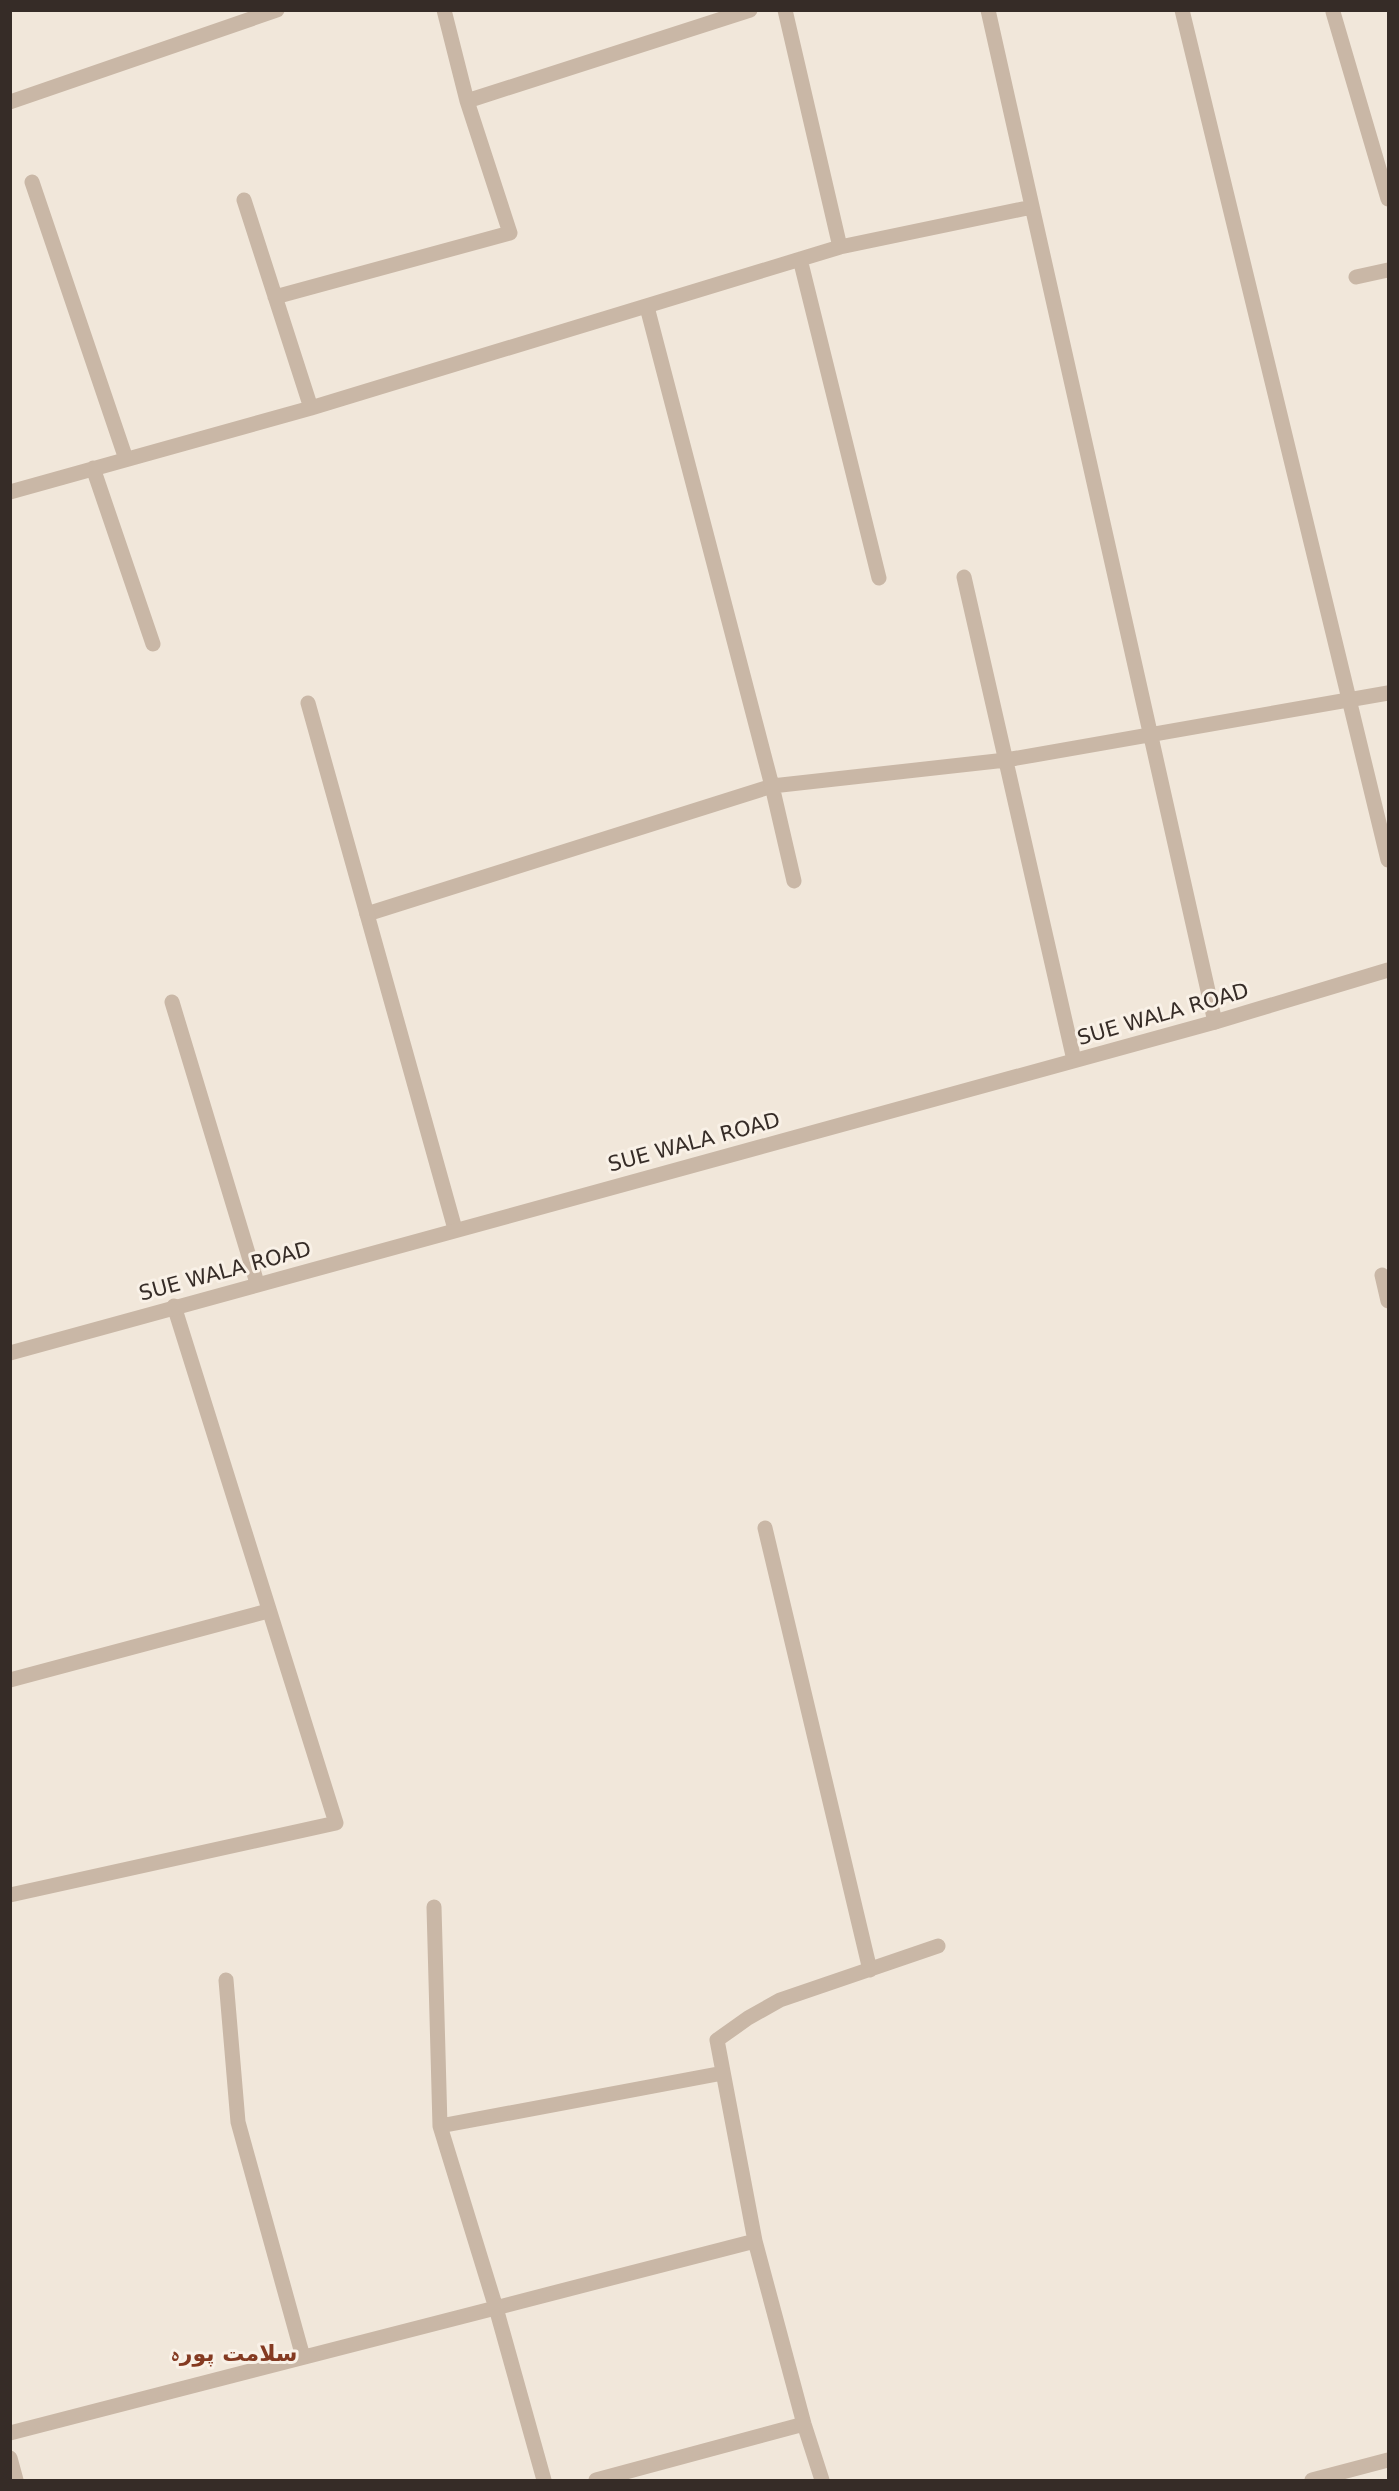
<svg xmlns="http://www.w3.org/2000/svg" width="1399" height="2491" font-family="'DejaVu Sans','Noto Naskh Arabic',sans-serif">
<rect width="100%" height="100%" fill="#f1e7da"/>
<g fill="none" stroke-linecap="round" stroke-linejoin="round">
<path stroke="#c9b7a6" stroke-width="15" d="M1382,1275L1388,1301"/>
<path stroke="#c9b7a6" stroke-width="15" d="M367,914L772,786"/>
<path stroke="#c9b7a6" stroke-width="15" d="M444,10L467,101L750,10
M988,10L1215,1022
M1182,10L1388,860
M1333,12L1388,199
M10,102L277,10
M32,182L126,459
M244,200L311,408
M840,247L1032,207
M800,259L879,578
M1356,277L1388,270
M275,297L510,233L467,101
M647,307L772,786L794,881
M93,468L153,644
M10,492L311,408L840,247L785,10
M964,577L1074,1060
M308,703L455,1229
M772,786L1006,760L1388,693
M172,1002L257,1283
M765,1528L870,1970
M10,1680L268,1611
M10,1895L336,1823L174,1306
M434,1907L440,2126L496,2308L544,2480
M226,1980L238,2122L303,2357
M440,2126L723,2073
M10,2433L755,2241
M596,2480L804,2424
M822,2480L804,2424L755,2241L717,2040L748,2018L780,2000L938,1946
M1312,2480L1388,2460"/>
<path stroke="#c9b7a6" stroke-width="15" d="M10,1353L1215,1022L1388,970
M10,2458L16,2480"/>
</g>
<g text-anchor="middle" stroke-width="6" stroke-linejoin="round" paint-order="stroke">
<g font-size="21" fill="#362c27" stroke="#f9f1e7">
<text transform="translate(1163 1014) rotate(-16)" y="7">SUE WALA ROAD</text>
<text transform="translate(694 1142) rotate(-15)" y="7">SUE WALA ROAD</text>
<text transform="translate(225 1271) rotate(-15)" y="7">SUE WALA ROAD</text>
</g>
<g font-size="22" font-weight="bold" fill="#843a21" stroke="#f9f1e7">
<text x="234" y="2361">سلامت پورہ</text>
</g>
</g>
<rect width="1399" height="2491" fill="none" stroke="#362c27" stroke-width="24"/>
</svg>
